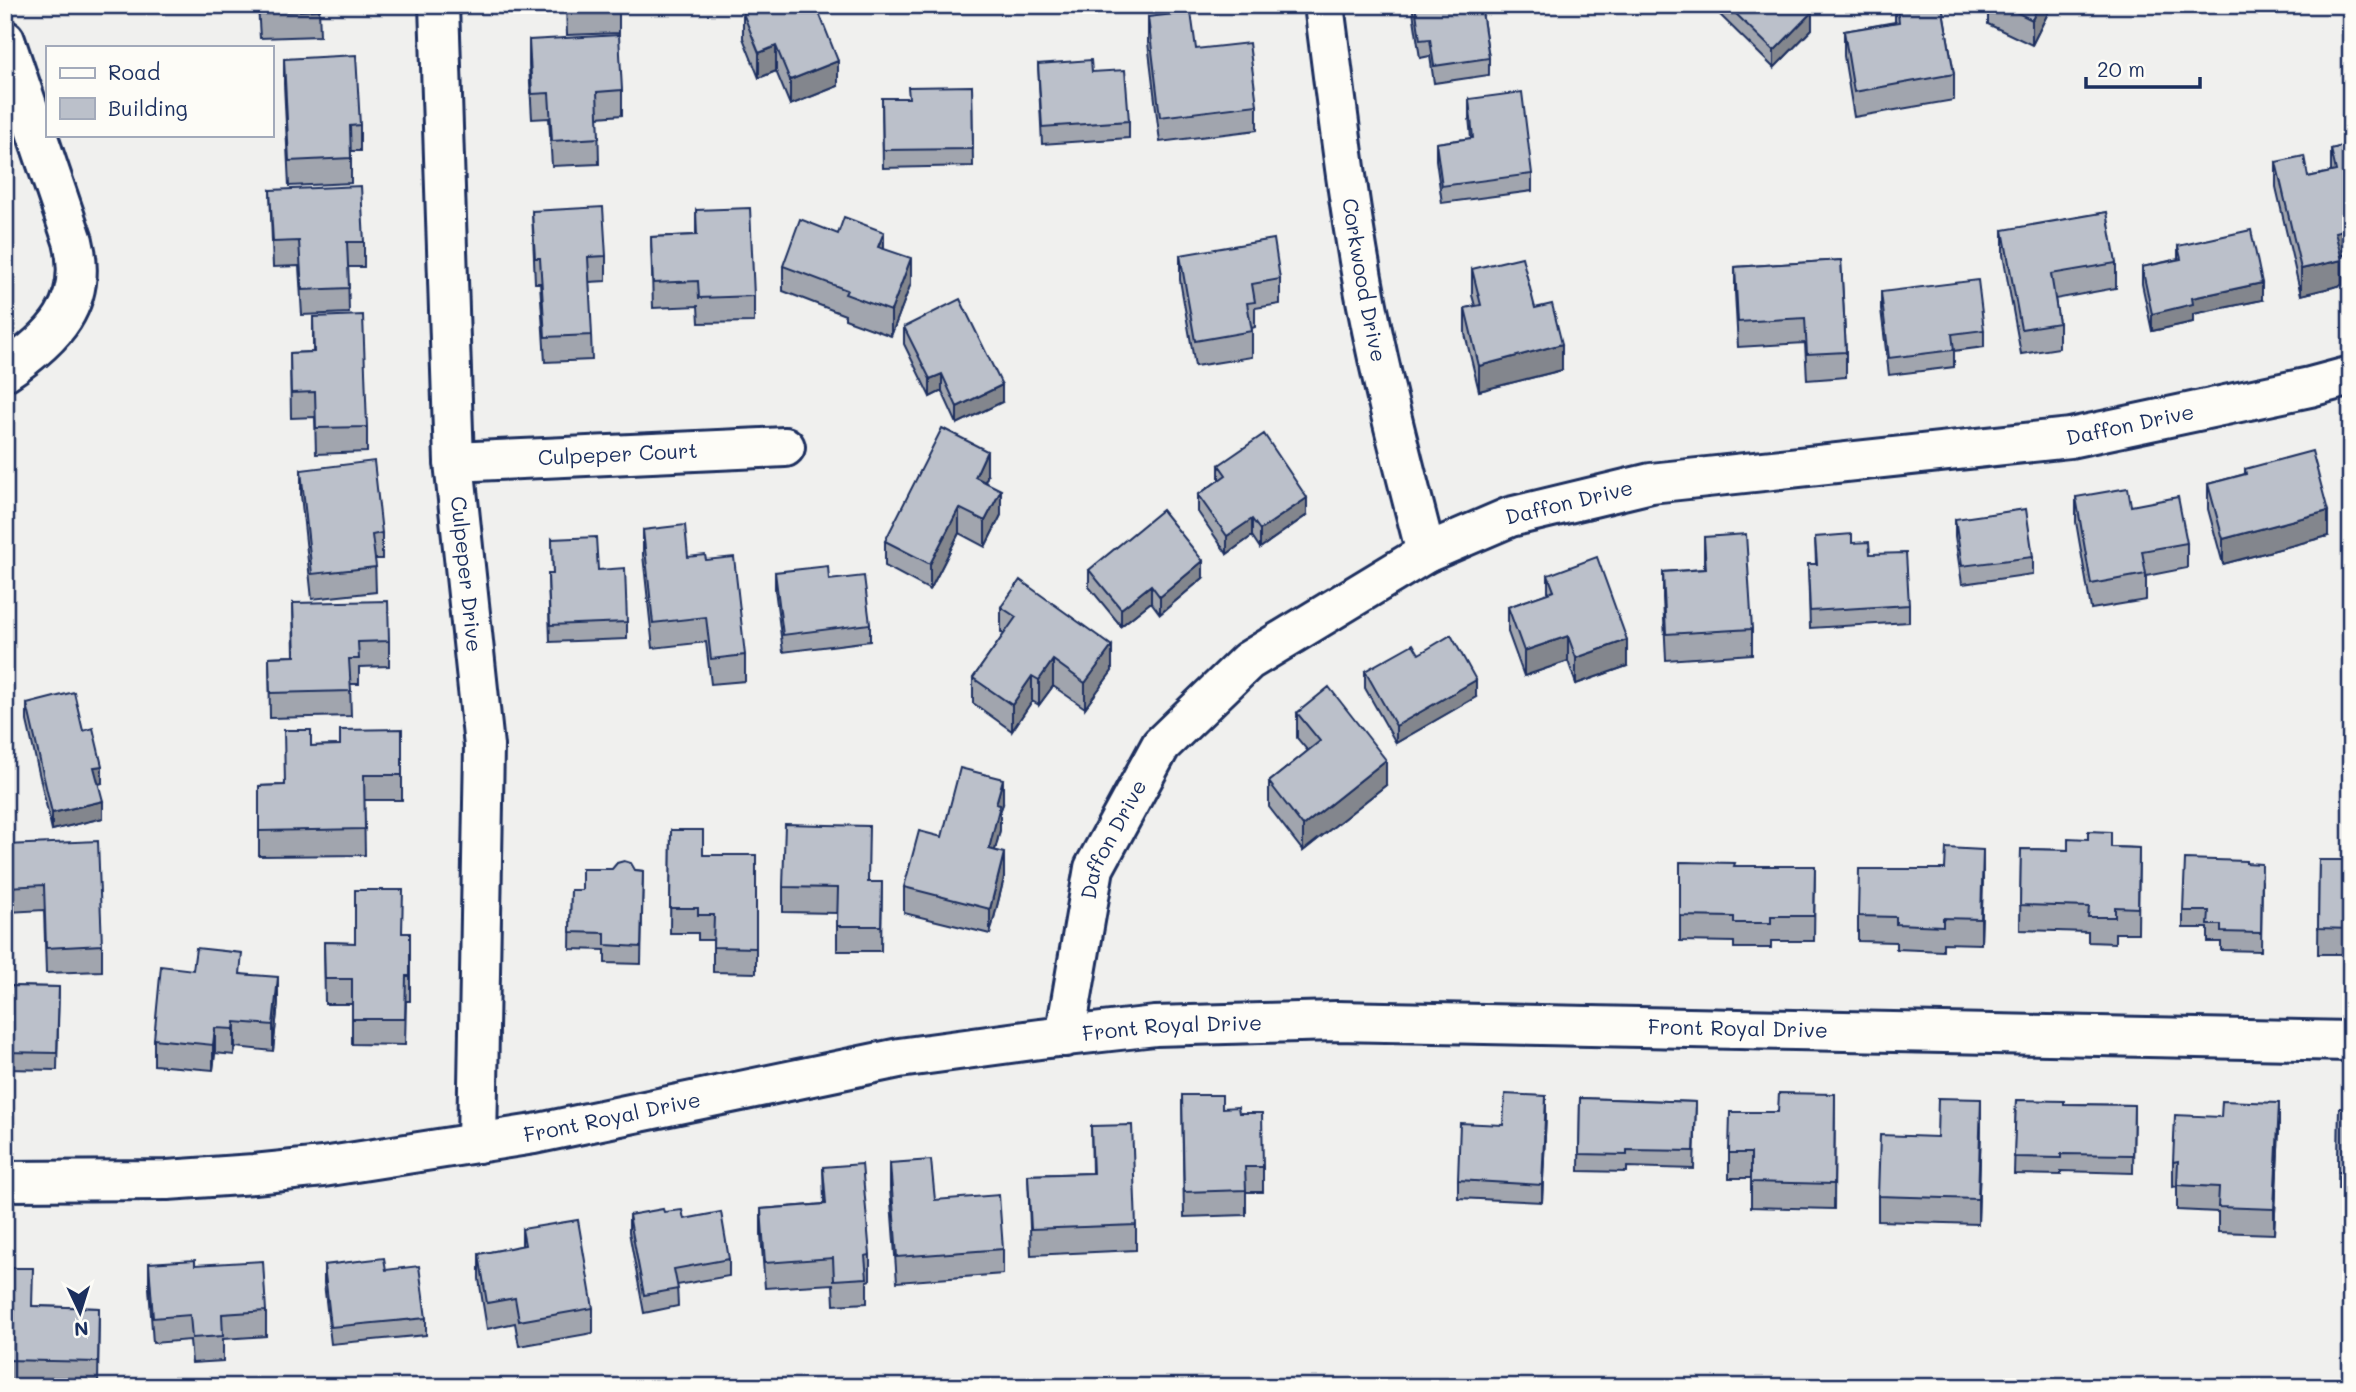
<svg xmlns="http://www.w3.org/2000/svg" width="2356" height="1392" font-family="Mali,sans-serif">
<rect width="100%" height="100%" fill="#f0f0ee"/>
<filter id="ink" filterUnits="userSpaceOnUse"><feTurbulence type="fractalNoise" baseFrequency=".0143" numOctaves="2"/><feDisplacementMap in="SourceGraphic" scale="14" xChannelSelector="R" yChannelSelector="G"/><feConvolveMatrix kernelMatrix="1 2 1 2 8 2 1 2 1" color-interpolation-filters="sRGB"/></filter>
<g filter="url(#ink)">
<g fill="none" stroke-linecap="round" stroke-linejoin="round">
<g stroke="#1b2f5e" stroke-width="44">
<g id="minor">
<path id="s1" d="M439,5L454,462L484,746L477,1143"/>
<path id="s2" d="M1324,5C1337,105 1348,206 1367,305C1383,388 1405,471 1426,553"/>
<path d="M5,40L73,241C89,304 53,339 5,371"/>
<path id="s3" d="M454,462L785,447"/>
<path id="s4" d="M1065,1037L1094,868L1161,745L1248,661L1426,553L1510,517L1651,483L2070,438L2310,387L2351,376"/>
<path id="s5" d="M5,1181L167,1180L254,1174L323,1167L534,1134L899,1058L1040,1039L1155,1026L1336,1021L2351,1041"/>
</g>
</g>
<use href="#minor" stroke="#fdfcf7" stroke-width="38"/>
</g>
<path fill="#a1a5ae" stroke="#1b2f5e" stroke-width="2" d="M258,5H325V6L319,7L320,36L260,38Z
M566,5H619V33L567,35Z
M749,5H816L838,86L790,105L776,71L759,78L743,38V13L751,10Z
M1412,5H1481L1489,58V75L1434,83L1430,56L1420,58Z
M1710,5H1806L1812,29L1774,68Z
M1895,5H1942L1954,74V100L1854,117L1844,56V31L1895,22Z
M1988,5H2052L2032,45L1988,24Z
M1148,17L1196,49L1257,105V130L1160,142L1148,43Z
M529,40L622,90V115L598,117L599,164L552,166L549,118L532,119L529,65Z
M284,59L360,125V151H351V183L289,186L284,84Z
M1038,64L1129,121V138L1042,144Z
M972,86L973,166L883,168L882,98H908Z
M1469,99L1532,174V191L1442,203L1436,160V143L1471,138L1469,117Z
M2351,144V253L2341,256L2342,285L2301,295L2276,187V162L2308,177L2331,172V149Z
M270,190L364,242V267H348L349,313L302,315L299,266L273,267Z
M696,210L754,296V322L699,323L698,306L653,308L651,237L696,235Z
M532,211L606,256V281L589,282L592,360L545,362L540,283H535Z
M2003,230L2116,263V288L2055,299L2059,323V348L2021,354L2003,255Z
M838,234L884,249L911,283L891,336L845,319V315L783,291V266Z
M2178,246L2262,300L2193,314V322L2152,331L2142,284V267L2178,259Z
M1180,255L1280,279V304L1255,308V327L1252,328V357L1195,366L1180,280Z
M1841,260L1846,352V377L1807,380L1805,343L1738,347L1735,292V267Z
M1472,269L1535,308L1562,370L1479,391L1465,334V308L1475,306L1472,295Z
M1881,292L1984,330V347L1954,351V367L1889,375L1881,309Z
M313,317L367,427V452L316,454L315,417L291,418L290,353L313,352Z
M904,327L1002,402L957,424L942,391L930,397L904,344Z
M1219,465L1307,515L1260,548L1252,536L1227,554L1198,512V495L1219,480Z
M2245,469L2328,536L2223,564L2208,509V484L2245,474Z
M301,470L382,533V559H375L376,592L312,599L301,495Z
M987,477L985,482L1001,515L985,547L959,533L930,590L885,566V541Z
M2076,497L2131,506L2187,543V568L2146,576V600L2091,609L2076,522Z
M1955,519L2033,557V574L1962,584L1955,536Z
M643,530L688,557L706,560L745,655V681L711,684L706,642L653,648L643,555Z
M1704,537L1752,629V654L1666,660L1663,598V572L1704,569Z
M1815,537L1852,543L1870,554L1909,605V622L1810,628L1808,564H1816Z
M552,539L627,622V639L550,642L548,574H553Z
M1089,570L1203,578L1160,614L1151,602L1121,626L1089,587Z
M775,572L829,580L870,624V641L783,652L775,589Z
M1548,575L1627,666L1576,684L1568,661L1524,676L1508,632V607L1548,593Z
M293,603L389,641V666L359,667V684H350L351,716L270,718L269,657L294,656Z
M1001,607L1112,671L1085,708L1053,686L1039,705L1032,701L1012,731L973,703V678L1004,634L1001,632Z
M1419,654L1476,697L1396,743L1365,688V671Z
M27,704L83,731L102,783L98,784L103,818L52,830L27,721Z
M1297,713L1386,785L1303,851L1269,807V782L1308,751L1297,738Z
M402,729V800H364L365,855L259,856V786L284,785L311,746L340,745Z
M1003,804L1000,812V830L995,850L1004,878L990,934L904,913V887L942,837Z
M671,830L703,855H756V973L713,972V940H698V933H670Z
M6,845L102,945V971L46,973L44,910L8,912Z
M2111,847L2139,848L2138,933H2115V943L2088,942V932L2020,930L2021,849L2068,850Z
M2319,860H2351V954H2318Z
M1680,862L1735,866H1815L1814,941H1771V948H1734V942L1680,941Z
M2246,863L2262,881L2261,951L2221,950V942H2208V928H2183V911Z
M635,870L643,871L641,964L605,963V950L570,949L571,890H582Z
M1983,875L1981,944L1943,943V951L1896,949V942L1858,941V916Z
M868,882H882L881,951H837V913L783,912V887Z
M402,933H410V1001H406L405,1045L352,1044V1004H325L324,942L355,943Z
M242,974L278,1002L273,1051L235,1047L234,1055L215,1053L213,1070L154,1065V1039Z
M5,986L59,987L57,1070L5,1069Z
M1835,1094L1834,1209L1751,1207V1178H1729V1153L1778,1112Z
M1182,1095L1239,1113L1263,1167V1192H1246V1215L1184,1217Z
M1580,1098L1696,1102L1694,1169L1627,1167V1172L1579,1171Z
M2016,1100L2064,1104L2134,1105L2133,1173L2061,1171V1175L2014,1174Z
M2339,1108H2351V1189H2338Z
M1546,1113L1542,1202L1458,1198V1180L1503,1125Z
M1981,1125L1978,1224L1878,1221V1196L1937,1137Z
M1091,1126L1136,1225V1250L1031,1255L1028,1175L1092,1173Z
M2279,1128L2274,1234L2218,1232V1212L2177,1210V1186L2173,1187V1162Z
M890,1163L935,1200L1003,1249V1274L897,1282L890,1188Z
M823,1167L870,1255V1280L867,1281V1303L834,1305L833,1284L765,1288L761,1234V1209L824,1204Z
M664,1212L684,1219L729,1259V1276L677,1285L678,1306L644,1313L629,1232V1215Z
M522,1229L593,1308V1333L519,1346L515,1323L487,1329L479,1279V1254L522,1246Z
M149,1263L195,1265L266,1311V1336L223,1339V1361L192,1363L190,1340L153,1343L149,1288Z
M324,1265L426,1318V1335L331,1344L324,1283Z
M5,1268L33,1306L99,1308L98,1387L5,1385Z"/>
<path fill="#83868d" stroke="#1b2f5e" stroke-width="2" d="M2039,5H2052L2032,45V20Z
M1812,12V29L1774,68V51Z
M776,46V71L759,78V53Z
M838,61V86L790,105V80Z
M2351,228V253L2335,257V232Z
M884,232V257L878,247Z
M911,258V283L891,336V311Z
M2342,260V285L2301,295V269Z
M2262,283V300L2193,314V322L2152,331V314L2192,298Z
M1562,344V370L1479,391V366Z
M942,374V391L930,397V379Z
M1002,385V402L957,424V407Z
M987,451V477L975,502V477Z
M1001,490V515L985,547V521Z
M1307,498V515L1260,548V530Z
M959,508V533L930,590V564Z
M2328,511V536L2223,564V539Z
M1252,519V536L1227,554V536Z
M1203,561V578L1160,614V597Z
M1151,585V602L1121,626V609Z
M1568,636V661L1524,676V651Z
M1627,640V666L1576,684V658Z
M1112,646V671L1085,708V683Z
M1053,660V686L1039,705V680Z
M1032,676V701L1012,731V705Z
M1476,680V697L1396,743V726Z
M1386,760V785L1303,851V826Z
M102,766V783L94,785V767Z
M1003,779V804L1000,812V830L989,874V849L996,804Z
M103,801V818L52,830V813Z
M1983,850V875L1981,944V919Z
M1004,853V878L990,934V909Z
M278,977V1002L273,1051V1025Z
M235,1022V1047L234,1055V1029Z
M215,1028V1053L213,1070V1045Z
M1546,1096V1113L1542,1202V1185Z
M1981,1099V1125L1978,1224V1199Z
M2279,1103V1128L2274,1234V1209Z"/>
<path fill="#bbc0ca" stroke="#1b2f5e" stroke-width="2" d="M260,5H319L320,10L260,13Z
M567,5H619V8L567,10Z
M759,5H816L838,61L790,80L776,46L759,53L743,13L760,7Z
M1415,5H1481L1489,58L1434,66L1430,39L1420,40Z
M1727,5H1806L1812,12L1774,51Z
M1897,5H1942L1954,74L1854,92L1844,31L1899,22Z
M2002,5H2039L2032,20Z
M1191,12L1196,49L1249,43L1257,105L1160,117L1148,17Z
M619,35L622,90L597,92L599,138L552,141L549,93L532,94L529,40Z
M356,55L360,125L350,126L351,158L289,161L284,59Z
M1091,60L1092,72L1125,70L1129,121L1042,127L1038,64Z
M972,86L973,149L883,150L882,98H909L908,87Z
M1522,92L1532,174L1442,186L1436,143L1473,138L1469,99Z
M2351,144V228L2335,232L2342,260L2301,269L2276,162L2304,156L2308,177L2336,171L2331,149Z
M361,186L364,242H347L349,288L302,290L299,241L273,242L270,190Z
M603,207L606,256L588,257L592,335L545,337L540,258H535L532,211Z
M750,208L754,296L699,298L698,281L653,283L651,237L697,235L696,210Z
M2107,212L2116,263L2051,274L2059,323L2021,329L2003,230Z
M844,217L884,232L878,247L911,258L891,311L845,294L847,290L783,266L800,219L838,234Z
M2251,230L2262,283L2192,298L2193,304L2152,314L2142,267L2181,259L2178,246Z
M1274,239L1280,279L1252,284L1255,302L1247,303L1252,331L1195,341L1180,255Z
M1522,257L1535,308L1552,304L1562,344L1479,366L1465,308L1481,305L1472,269Z
M1841,260L1846,352L1807,354L1805,318L1738,322L1735,267Z
M1978,280L1984,330L1952,334L1954,350L1889,358L1881,292Z
M960,299L1002,385L957,407L942,374L930,379L904,327Z
M363,315L367,427L316,428L315,392L291,393L290,353L314,352L313,317Z
M942,428L987,451L975,477L1001,490L985,521L959,508L930,564L885,541Z
M1264,434L1307,498L1260,530L1252,519L1227,536L1198,495L1226,475L1219,465Z
M2312,451L2328,511L2223,539L2208,484L2246,474L2245,469Z
M374,461L382,533L372,535L376,567L312,574L301,470Z
M2128,488L2131,506L2178,497L2187,543L2142,551L2146,574L2091,584L2076,497Z
M2026,509L2033,557L1962,566L1955,519Z
M1162,510L1203,561L1160,597L1151,585L1121,609L1089,570Z
M685,525L688,557L705,555L706,560L734,557L745,655L711,659L706,617L653,623L643,530Z
M1746,534L1752,629L1666,634L1663,572L1706,569L1704,537Z
M1852,534V543L1869,542L1870,554L1906,553L1909,605L1810,611L1808,564H1817L1815,537Z
M596,537L598,570L625,568L627,622L550,625L548,574H553L552,539Z
M1597,557L1627,640L1576,658L1568,636L1524,651L1508,607L1554,591L1548,575Z
M828,566L829,580L864,576L870,624L783,635L775,572Z
M1020,580L1112,646L1085,683L1053,660L1039,680L1032,676L1012,705L973,678L1016,617L1001,607Z
M388,601L389,641L358,642L359,659H349L351,691L270,693L269,657L295,656L293,603Z
M1451,635L1476,680L1396,726L1365,671L1413,644L1419,654Z
M1329,687L1386,760L1303,826L1269,782L1320,741L1297,713Z
M74,692L83,731L93,728L102,766L94,767L103,801L52,813L27,704Z
M402,729V775H364L365,829L259,831V786L285,785L284,730H311V746L340,745V730Z
M960,768L1003,779L996,804L1000,805L989,849L1004,853L990,909L904,887L919,831L942,837Z
M785,824L869,826L868,882H882L881,926H837L838,888L783,887Z
M671,830H703V855H756V948L713,947L714,915H698V908H670Z
M2088,831L2111,832V847L2139,848L2138,908L2115,907V917H2088L2089,907L2020,905L2021,849L2068,850V838L2088,839Z
M98,841L102,945L46,948L44,885L8,887L6,845Z
M1946,848L1983,850L1981,919L1943,918V926L1896,924V917L1858,916L1859,869H1945Z
M2185,859L2246,861V863L2262,864L2261,933L2221,932V925H2208L2209,911H2183Z
M2319,860H2351V929L2318,928Z
M624,861L631,863L635,870L643,871L641,947L605,945V933L570,932L571,890H582V869H612L617,863Z
M1680,862L1735,863L1734,866H1815L1814,916H1771V923H1734V917L1680,916Z
M355,890H403L402,933H410V976H406L405,1019H352V979H325L324,942L355,943Z
M196,948L242,953L240,974L278,977L273,1025L235,1022L234,1029L215,1028L213,1045L154,1039L161,966L193,970Z
M5,986L59,987L57,1053L5,1052Z
M1779,1093L1835,1094L1834,1184L1751,1182V1153H1729L1730,1112H1778Z
M1505,1094L1546,1096L1542,1185L1458,1180L1460,1123L1503,1125Z
M1182,1095H1222V1108L1238,1107L1239,1113H1262L1263,1167H1245L1246,1190L1184,1192Z
M1580,1098L1696,1102L1694,1151L1627,1150V1155L1579,1154Z
M1938,1098L1981,1099L1978,1199L1878,1196L1880,1135L1937,1137Z
M2016,1100L2064,1101V1104L2134,1105L2133,1155L2061,1154V1158L2014,1157Z
M2222,1101L2279,1103L2274,1209L2218,1207L2219,1187L2177,1185L2178,1161L2173,1162L2175,1115L2221,1117Z
M2339,1108H2351V1172H2338Z
M1132,1125L1136,1225L1031,1229L1028,1175L1093,1173L1091,1126Z
M931,1160L935,1200L999,1195L1003,1249L897,1257L890,1163Z
M862,1164L870,1255L865,1256L867,1278L834,1280L833,1258L765,1263L761,1209L826,1204L823,1167Z
M663,1209L664,1212L682,1210L684,1219L721,1212L729,1259L674,1269L678,1289L644,1295L629,1215Z
M578,1220L593,1308L519,1321L515,1298L487,1303L479,1254L525,1245L522,1229Z
M384,1258L386,1270L419,1266L426,1318L331,1327L324,1265Z
M195,1260V1265L263,1261L266,1311L222,1314L223,1336L192,1338L190,1315L153,1318L149,1263Z
M5,1268H33L32,1306L99,1308L98,1362L5,1360Z"/>
</g>
<g text-anchor="middle" stroke-width="5" stroke-linejoin="round" paint-order="stroke">
<g font-size="21" fill="#1b2f5e" stroke="#fdfcf7">
<text dy="7" stroke="none"><textPath href="#s2" startOffset="278">Corkwood Drive</textPath></text>
<text dy="7" stroke="none"><textPath href="#s4" startOffset="1360">Daffon Drive</textPath></text>
<text dy="7" stroke="none"><textPath href="#s3" startOffset="164">Culpeper Court</textPath></text>
<text dy="7" stroke="none"><textPath href="#s4" startOffset="793">Daffon Drive</textPath></text>
<text dy="7" stroke="none"><textPath href="#s1" startOffset="570">Culpeper Drive</textPath></text>
<text dy="7" stroke="none"><textPath href="#s4" startOffset="205">Daffon Drive</textPath></text>
<text dy="7" stroke="none"><textPath href="#s5" startOffset="1180">Front Royal Drive</textPath></text>
<text dy="7" stroke="none"><textPath href="#s5" startOffset="1746">Front Royal Drive</textPath></text>
<text dy="7" stroke="none"><textPath href="#s5" startOffset="612">Front Royal Drive</textPath></text>
</g>
</g>
<rect width="2356" height="1392" fill="none" stroke="#fdfcf7" stroke-width="28"/>
<rect x="14" y="14" width="2328" height="1364" fill="none" stroke="#1b2f5e" stroke-width="2.5" filter="url(#ink)"/>
<rect x="46" y="46" width="228" height="91" fill="#fdfcf7" stroke="#a3aaba" stroke-width="2"/>
<rect x="60" y="68" width="35" height="10" fill="#fdfcf7" stroke="#a3aaba" stroke-width="2"/>
<text x="108" y="80" font-size="21" fill="#1b2f5e">Road</text>
<rect x="60" y="98" width="35" height="21" fill="#bbc0ca" stroke="#a3aaba" stroke-width="2"/>
<text x="108" y="116" font-size="21" fill="#1b2f5e">Building</text>
<g transform="translate(80 1312) rotate(176)" stroke="#fdfcf7" stroke-width="5" paint-order="stroke">
<path d="M0-5L12 26L0 18L-12 26Z" fill="#1b2f5e"/>
<text y="-10" font-size="19" font-weight="bold" text-anchor="middle" fill="#1b2f5e">N</text>
</g>
<path d="M2086 77v10h114v-10" fill="none" stroke="#1b2f5e" stroke-width="3.5"/>
<text x="2097" y="77" font-size="21" fill="#1b2f5e" stroke="#fdfcf7" stroke-width="5" paint-order="stroke">20 m</text>
</svg>
